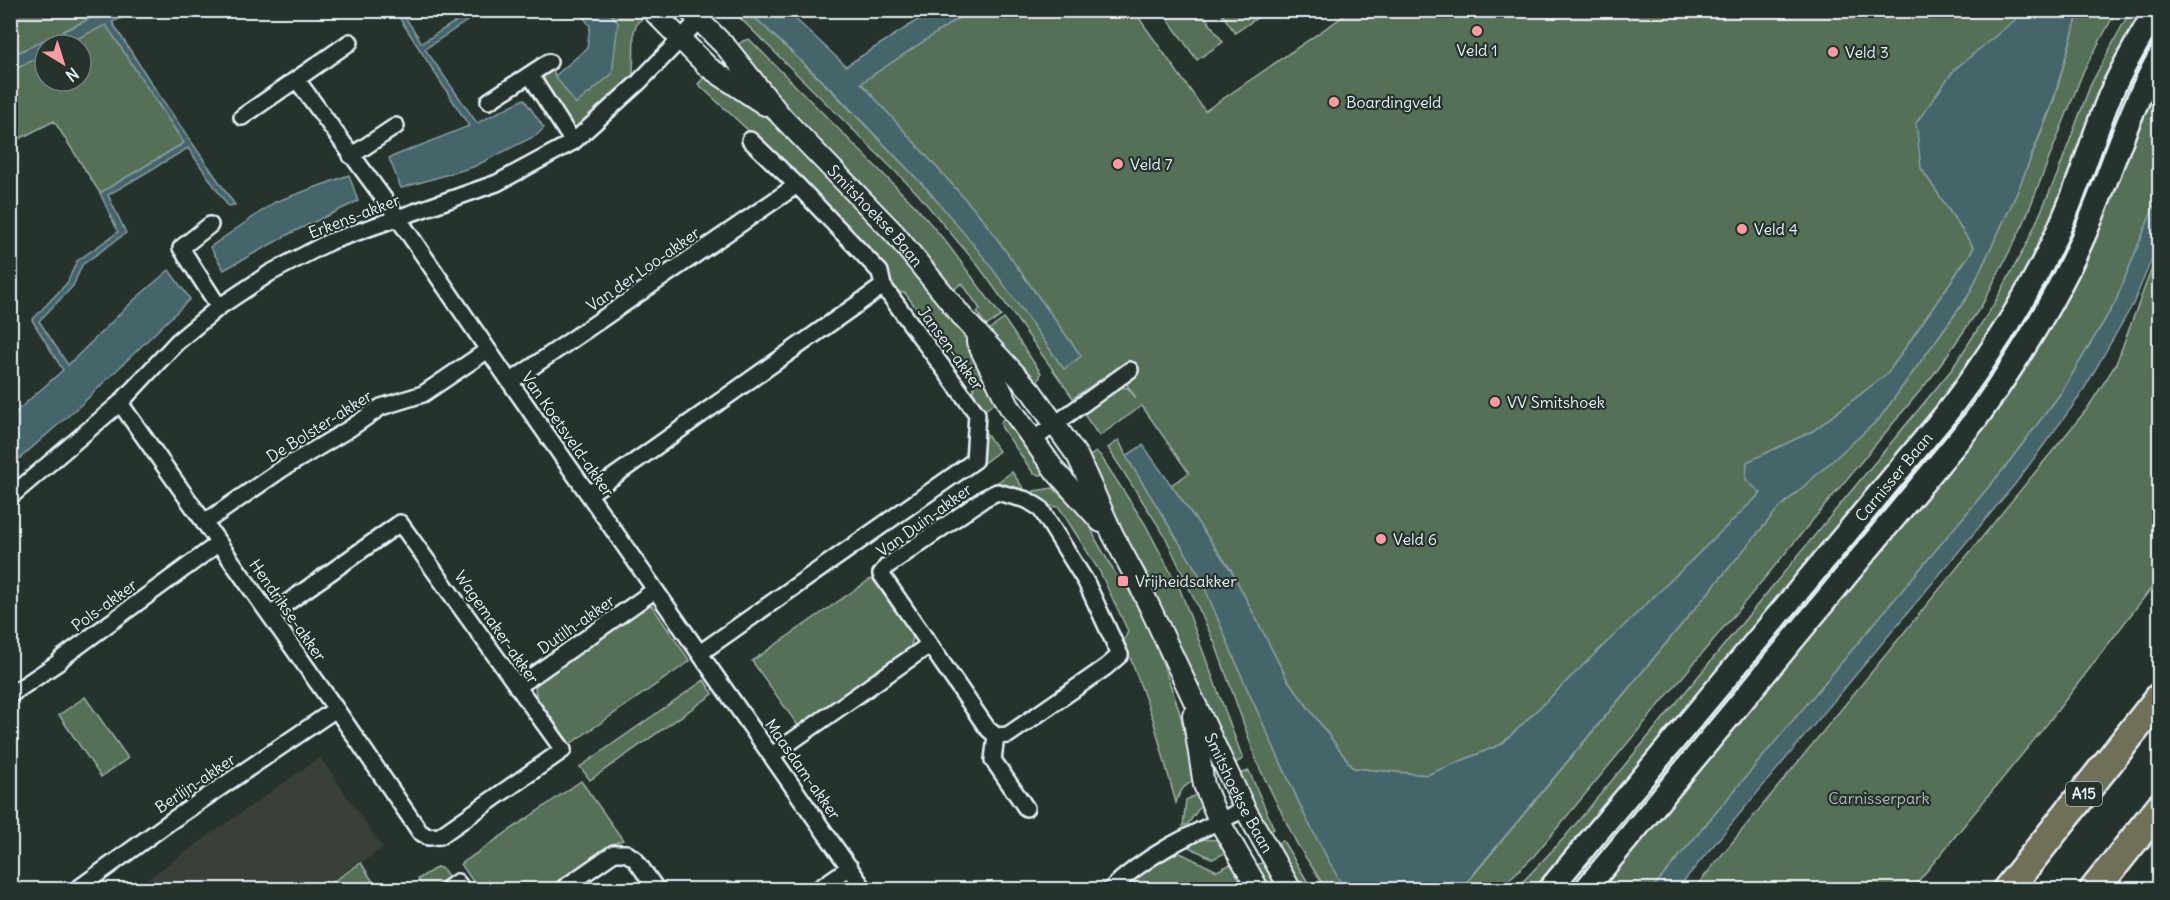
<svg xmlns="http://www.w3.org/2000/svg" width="2170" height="900" font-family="Delius,sans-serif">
<rect width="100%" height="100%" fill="#26332d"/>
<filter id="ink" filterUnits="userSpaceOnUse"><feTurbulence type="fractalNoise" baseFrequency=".0167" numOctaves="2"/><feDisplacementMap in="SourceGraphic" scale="12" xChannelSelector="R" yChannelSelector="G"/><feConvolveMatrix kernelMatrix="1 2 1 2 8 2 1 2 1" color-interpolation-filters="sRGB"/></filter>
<g filter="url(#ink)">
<path fill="#393f37" d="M320,757L383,848L322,889L132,890Z"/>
<path fill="#556f56" stroke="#9eb0a7" stroke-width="1.5" d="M11,11H106L11,56Z
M609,11H644L648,14L638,22L634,31L633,80L577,130L567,126L543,87L545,73L553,68L555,76L618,24Z
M733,11H748L832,91L927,189L987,260L1064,369L1081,356L982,218L861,83L969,11H1134L1205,111L1351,11H2027L1954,70L1921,168L1974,248L1888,373L1813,431L1747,462L1761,493L1502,744L1427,775L1353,768L1287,679L1231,570L1171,485L1189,473L1142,406L1099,436L1083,413L1120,387L1128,388L1136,398L1116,369L1073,398L980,268L917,193Z
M1162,11H1201L1223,42L1197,60Z
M1220,11H1258L1261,15L1235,33Z
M2079,11H2116L2083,72L2023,225L1982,305L1934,374L1533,857L1499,889L1461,890L1777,510L1879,419L1968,296L2016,195L2053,103Z
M2130,11H2150L2067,193L1983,353L1542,889L1515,890L1564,838L1648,737L1952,369L1994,304L2027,243L2057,175L2090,86Z
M2159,17V43L2142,72L2092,202L2002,372L1576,889L1558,890L1940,431L2098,144Z
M106,24L184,143L100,193L54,121L11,143V71L45,54V81H81V45H64Z
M749,39L916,207L946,242L1001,316L986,326L977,312L980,309L962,283L953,290L898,222L860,181L814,135L767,92L734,48L743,41Z
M2159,74V194L2115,303L2061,393L2003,470L1652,889L1594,890L1995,406Z
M707,75L760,110L819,165L902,255L947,312L983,364L998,401L983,411L972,396L974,386L905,293L896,292L891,288L888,274L855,236L788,167L698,84Z
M2159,249V578L2047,724L1912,889H1694L2087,409L2116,364Z
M1004,319L1041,373L1039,380L1033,384L984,333Z
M1007,415L1047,472L1041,475L1034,474L1002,428C1000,422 1002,419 1007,415Z
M985,432L999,451L981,465Z
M1119,440L1126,456L1200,576L1246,686L1307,820L1344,889H1326L1297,844L1259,767L1216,646L1165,536L1108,448Z
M1096,452L1100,455L1145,524L1181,592L1243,759L1232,765L1206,716L1148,575L1096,487L1087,458Z
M1012,472L1026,492L995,484Z
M1053,488L1088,521L1096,540L1122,585H1126L1155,641L1179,710L1196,780C1184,785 1180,790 1176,803L1153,719L1124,641L1128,631L1100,572L1059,507L1048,506L1033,495L1034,491Z
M872,578L913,636L911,647L799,727L752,661Z
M649,602L690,661L570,744L536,696L535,687L540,680Z
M704,680L713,694L590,780L580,767Z
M85,697L128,758L101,777L59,715Z
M1249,771L1274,829L1267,833L1236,775Z
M581,781L623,840L617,842L550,889H478L461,864Z
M1201,792L1205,800L1188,824L1183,826L1186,800Z
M1199,839L1219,840L1229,851L1213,859L1185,845Z
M1283,841L1312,889H1300L1271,844Z
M1174,850L1217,871L1235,862L1252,890H1116Z
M1266,861L1283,889H1268L1252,867Z
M361,863L377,888L375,889H322Z
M437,867L443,869L451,880L438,889L425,890L418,879Z"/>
<path fill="#45656b" stroke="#869da3" stroke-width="1.5" d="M2027,10L2079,11L2053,101L2016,195L1968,296L1879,419L1777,510L1461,889H1344L1307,820L1246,686L1200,576L1126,456L1143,445L1231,570L1287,679L1353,768L1427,775L1502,744L1761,493L1746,480L1747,462L1813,431L1888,373L1974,248L1921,168L1916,123L1954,70Z
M106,11H130L132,14L112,22L157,92L235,205L228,206L188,148L108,195L126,233L82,265L73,286L39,321L68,365L134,300L169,270L190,299L85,401L11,466V416L63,370L32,320L67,283L77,261L118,232L100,193L184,143L106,25L64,45H45V54L11,71V56Z
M395,11H401L422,43L472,11H482L425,49L477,123L524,99L544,128L537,135L473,167L401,188L389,158L469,126Z
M579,11H609L618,23L612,74L576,104L555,76L587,48L590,26Z
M748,11H787L846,66L932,11H969L861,83L982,218L1081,356L1064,369L987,261L927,189L833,91Z
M349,175L358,201L291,233L224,270L210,247L275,202Z
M2159,194V242L2133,304L2080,396L2015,484L1677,889H1652L2003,470L2061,393L2115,303Z"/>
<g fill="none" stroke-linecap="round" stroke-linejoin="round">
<g stroke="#e8f1f8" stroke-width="20">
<path id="minor" d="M530,75L573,142
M297,80L398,218L510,382L865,890
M489,101L549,62
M242,117L350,42
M750,140L797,185
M351,156L396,126
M210,225L181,248L219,307
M510,382L797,185L880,272L883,286
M120,403L336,709L420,832L428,837L440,836L563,750L400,523L270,615
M1033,440L1130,370
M997,492L1027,500L1040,508L1086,582L1120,655L1106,667L1008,735L996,736L987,728L881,574L887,566L985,498Z
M589,494L883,286L977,414L974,461L700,653
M10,497L120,403L177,342L219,307L270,273L329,242L497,183L573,142L639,82L699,20
M204,523L282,469L349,429L381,407L423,394L488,350
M517,687L655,590
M10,695L59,662L62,658L219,543
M996,736L993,760L1026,808
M772,755L929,645
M76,890L171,821L336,709
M446,890L457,882L463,890
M561,890L614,853H626L635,859L657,890
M817,890L850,867
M1110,890C1147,853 1198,831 1245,809"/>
</g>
<g stroke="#e8f1f8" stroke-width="24">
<g id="tertiary">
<path d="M652,10L708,67L765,105"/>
<path id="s1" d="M689,10L727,48L781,116L895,234L965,320L1031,391L1078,457L1113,535L1136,578L1245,809L1291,890"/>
<path d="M977,342L1009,406L1056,472L1101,522"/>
<path d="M1193,715L1204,785L1219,821L1259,890"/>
</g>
</g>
<g stroke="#e8f1f8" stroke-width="27">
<g id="secondary">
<path id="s2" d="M1549,890L1945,415C1992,353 2035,287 2065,215C2082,176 2094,134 2110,95C2123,66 2140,38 2156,10"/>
<path d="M1585,890L1976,419C2016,363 2053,305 2081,242C2109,180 2126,115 2160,56"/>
</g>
</g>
<g stroke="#e8f1f8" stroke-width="33">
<path id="motorway" d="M2007,890L2160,697
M2094,890L2160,807"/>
</g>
<use href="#minor" stroke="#26332d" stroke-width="15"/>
<use href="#tertiary" stroke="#26332d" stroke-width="20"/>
<use href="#secondary" stroke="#26332d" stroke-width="22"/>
<use href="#motorway" stroke="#706f59" stroke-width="28"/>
</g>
</g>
<g fill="#ff9aa2" stroke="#26332d" stroke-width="2">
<circle cx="1477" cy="31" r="6"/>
<circle cx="1833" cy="52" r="6"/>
<circle cx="1334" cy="102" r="6"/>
<circle cx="1118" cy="164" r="6"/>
<circle cx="1742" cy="229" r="6"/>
<circle cx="1495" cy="402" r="6"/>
<circle cx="1381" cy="539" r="6"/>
<rect x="1117" y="575" width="12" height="12" rx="3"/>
</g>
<g text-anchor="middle" stroke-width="4.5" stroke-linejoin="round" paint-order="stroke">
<rect fill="#26332d" stroke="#aeb8bb" stroke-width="1.5" x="2066" y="782" width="36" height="24" rx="4.5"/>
<g font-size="15" font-weight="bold" fill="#e8f1f8">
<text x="2084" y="799">A15</text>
</g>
<g font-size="16" fill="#e8f1f8" stroke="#26332d" text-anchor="start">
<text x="1477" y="56" text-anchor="middle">Veld 1</text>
<text x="1845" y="58">Veld 3</text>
<text x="1346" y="108">Boardingveld</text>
<text x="1130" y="170">Veld 7</text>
<text x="1754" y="235">Veld 4</text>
<text x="1507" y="408">VV Smitshoek</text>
<text x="1393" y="545">Veld 6</text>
<text x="1135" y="587">Vrijheidsakker</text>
</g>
<g font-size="16" fill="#e8f1f8" stroke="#26332d">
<text transform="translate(354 216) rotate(-21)" y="6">Erkens-akker</text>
<text dy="6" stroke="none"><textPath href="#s1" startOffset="278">Smitshoekse Baan</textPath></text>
<text transform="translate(643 269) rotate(-35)" y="6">Van der Loo-akker</text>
<text transform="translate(951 348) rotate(54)" y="6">Jansen-akker</text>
<text transform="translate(319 426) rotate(-32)" y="6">De Bolster-akker</text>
<text transform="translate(568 434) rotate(55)" y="6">Van Koetsveld-akker</text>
<text dy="6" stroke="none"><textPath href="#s2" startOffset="538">Carnisser Baan</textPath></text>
<text transform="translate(924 520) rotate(-36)" y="6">Van Duin-akker</text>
<text transform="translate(104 605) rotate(-36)" y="6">Pols-akker</text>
<text transform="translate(288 610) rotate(55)" y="6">Hendrikse-akker</text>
<text transform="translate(576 624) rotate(-35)" y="6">Dutilh-akker</text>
<text transform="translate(497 627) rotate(55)" y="6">Wagemaker-akker</text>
<text transform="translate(803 769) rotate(55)" y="6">Maasdam-akker</text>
<text transform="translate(195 783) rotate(-34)" y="6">Berlijn-akker</text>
<text dy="6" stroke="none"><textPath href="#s1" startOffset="966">Smitshoekse Baan</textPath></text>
</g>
<g font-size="16" fill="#adbdb7" stroke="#26332d">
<text x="1879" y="804">Carnisserpark</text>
</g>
</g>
<rect width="2170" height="900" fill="none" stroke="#26332d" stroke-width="36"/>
<rect x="18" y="18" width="2134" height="864" fill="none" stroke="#e8f1f8" stroke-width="2" filter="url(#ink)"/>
<g transform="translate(63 63) rotate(142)"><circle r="28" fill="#26332d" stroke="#747f7e" stroke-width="1.5"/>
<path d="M0-4.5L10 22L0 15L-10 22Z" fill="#ff9aa2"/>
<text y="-9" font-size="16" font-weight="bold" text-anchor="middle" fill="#e8f1f8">N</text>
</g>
</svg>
